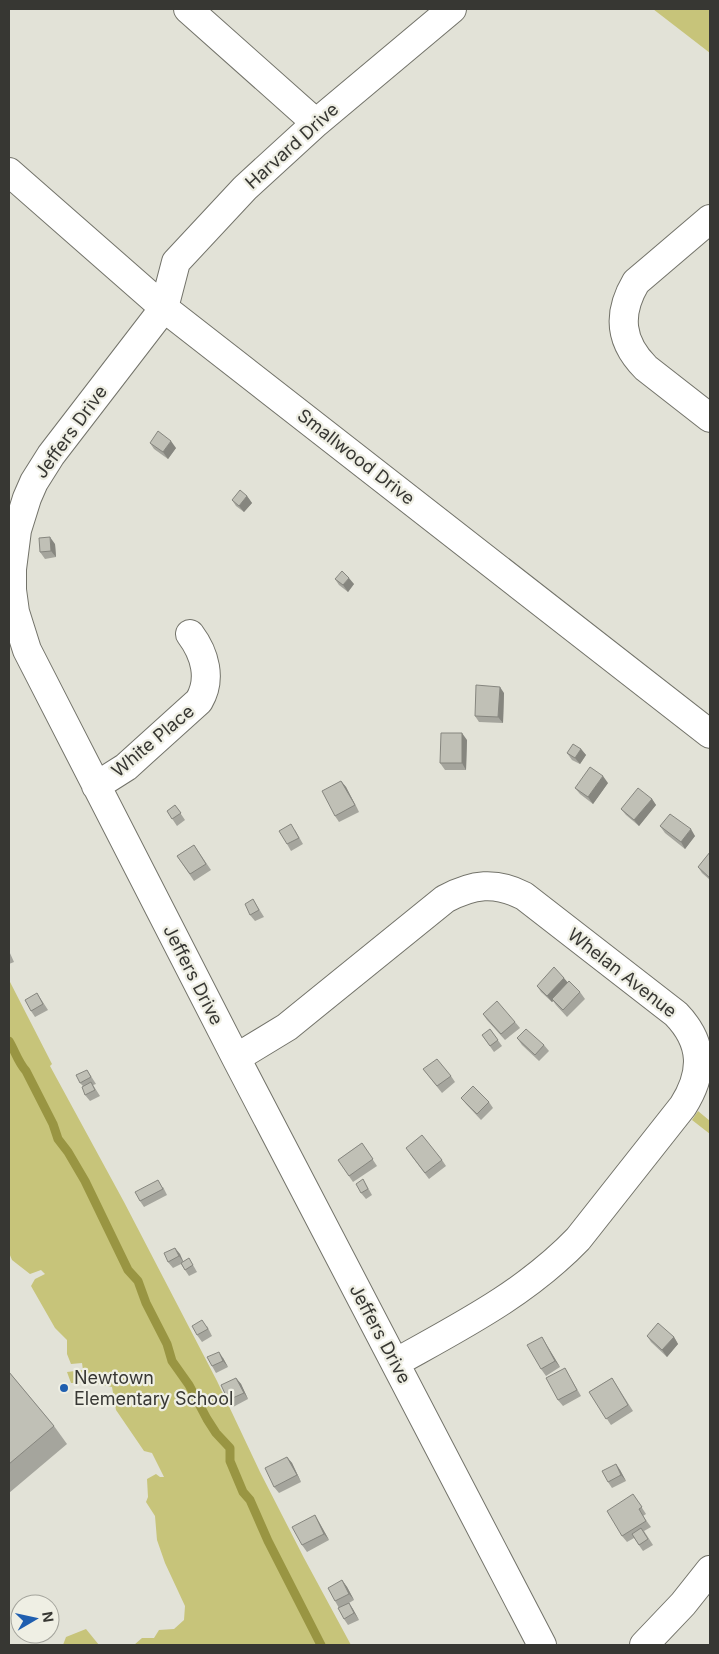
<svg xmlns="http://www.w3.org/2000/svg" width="719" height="1654" font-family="Inter,sans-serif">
<rect width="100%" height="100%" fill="#e2e2d7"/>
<path fill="#c7c47a" d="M653,9H710V53Z
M9,980L52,1064L50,1066L124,1202L217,1381L260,1472L304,1558L351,1645H134L142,1638H154L159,1630L174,1629L184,1620L185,1606L165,1563L157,1540L155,1516L146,1502L148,1497L147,1479L156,1474L160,1477H164L152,1453L144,1451L116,1410L112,1387L90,1382L71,1383L67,1372L83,1370L82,1363L71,1364L67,1354V1340L55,1328L31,1286L35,1279L45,1274L41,1270L30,1274L12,1260L9,1253Z
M698,1111L710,1121V1134L692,1120Z
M86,1629L99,1645H63L66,1637Z"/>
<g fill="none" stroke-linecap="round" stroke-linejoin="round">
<path stroke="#999542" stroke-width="9" d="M9,1041C15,1051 18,1062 26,1071L53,1124L58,1139L68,1152L85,1181L128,1270L138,1281L146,1303L167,1344L172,1361L189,1385L207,1419L216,1433L230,1448V1461L243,1492L250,1500L268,1541L321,1645"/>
<g stroke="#73736a" stroke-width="30">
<path id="minor" d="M188,9L316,123
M452,9L316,123L245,188L176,262L164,308L51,455L34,482L27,498L17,530L12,569V590L15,612L27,650L236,1058L542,1645
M9,172L164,308L710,734
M710,219L636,282C617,314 620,342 646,368L710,418
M96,786L126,767L199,701C212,679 205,654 190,634
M236,1058L287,1027L445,899C473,884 495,881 524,896L676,1014C704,1043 704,1073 683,1106L578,1239C525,1294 461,1326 395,1363
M644,1645L683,1604L710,1570"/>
</g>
<use href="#minor" stroke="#fff" stroke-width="28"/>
</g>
<path fill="#a5a59d" d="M150,443L176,448L168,459L154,449Z
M247,496L252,503L244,512L236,506L232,500Z
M55,544L56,557L45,559L40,552Z
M335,579L354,584L348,592L339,585Z
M504,693L503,723L479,722L475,716Z
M467,740L466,770H445L440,763Z
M581,749L586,755L580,764L572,760L567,753Z
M341,781L346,787L359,812L339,822L335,816Z
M608,783L593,804L580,794L575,788Z
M652,799L656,805L639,826L626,815L621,809Z
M175,805L185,820L177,826L167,811Z
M660,826L695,836L685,849L665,833Z
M295,830L303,844L291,851L287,844Z
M194,845L211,870L194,881L177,856Z
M710,852V880L702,873L698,867Z
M253,899L264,917L255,921L250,915Z
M9,951L14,962L9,964Z
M568,982L580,992L585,999L567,1017L556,1005L553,1001L552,1002L541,992L537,986Z
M37,993L48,1010L35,1017L31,1011Z
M483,1014L515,1022L520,1028L505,1040L487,1020Z
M490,1029L502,1046L494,1052L482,1035Z
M517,1038L544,1045L549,1051L539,1061L522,1045Z
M423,1069L451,1076L455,1082L442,1093Z
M87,1070L96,1084L93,1085L100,1096L90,1101L85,1095L83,1086L80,1083Z
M461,1098L489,1102L493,1108L481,1120L466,1104Z
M362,1143L377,1166L353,1182L338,1160Z
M410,1154L442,1160L446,1166L429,1179Z
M363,1179L372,1195L366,1199L361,1193Z
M163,1187L167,1195L144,1207L140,1201Z
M175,1248L183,1261L193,1265L197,1272L189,1276L181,1264L173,1268L168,1262Z
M207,1326L212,1336L202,1342L197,1335Z
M647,1336L674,1337L678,1344L667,1357L651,1342Z
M542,1337L560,1367L546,1376L541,1369Z
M223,1358L228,1367L216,1373L212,1366Z
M565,1368L581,1396L563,1406L558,1400Z
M9,1372L54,1426L67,1444L9,1493Z
M236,1378L241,1384L248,1399L233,1407L228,1400Z
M612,1378L633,1411L611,1425L589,1392Z
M287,1457L292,1463L301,1482L279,1493L274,1487Z
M616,1464L620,1470L626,1481L612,1488L608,1482Z
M633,1494L646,1514L643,1516L651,1527L644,1531L653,1545L643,1551L634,1538L627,1542L622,1536Z
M315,1515L319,1522L329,1540L307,1552L302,1545Z
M342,1580L347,1587L354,1600L349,1603L359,1620L348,1625L344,1619L339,1608L335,1601Z"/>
<path fill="#86867f" d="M171,441L176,448L168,459L163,452Z
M247,496L252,503L244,512L239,506Z
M50,537L55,544L56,557L51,551Z
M349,578L354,584L348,592L343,585Z
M500,687L504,693L503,723L498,717Z
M462,733L467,740L466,770L462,763Z
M581,749L586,755L580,764L575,758Z
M603,776L608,783L593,804L588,797Z
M341,781L346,787L359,812L355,805Z
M652,799L656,805L639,826L634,820Z
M691,829L695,836L685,849L681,842Z
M564,978L569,984L552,999L553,1001L552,1002L547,996Z
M175,1248L180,1254L184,1263L179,1256Z
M542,1337L546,1344L560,1367L555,1361Z
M674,1337L678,1344L667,1357L662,1350Z
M219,1352L223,1358L228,1367L223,1361Z
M236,1378L241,1384L248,1399L244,1393Z
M287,1457L292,1463L301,1482L297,1475Z
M616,1464L620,1470L626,1481L621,1475Z
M315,1515L319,1522L329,1540L324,1534Z
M342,1580L347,1587L354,1600L349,1594Z
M349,1603L353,1609L359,1620L354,1613Z"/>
<path fill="#c0c0b6" stroke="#86867f" d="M158,431L171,441L163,452L150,443Z
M240,490L247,496L239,506L232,500Z
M50,537L51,551L40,552L39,538Z
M342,571L349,578L343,585L335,579Z
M476,685L500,687L498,717L475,716Z
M441,733H462V763H440Z
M573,744L581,749L575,758L567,753Z
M590,767L603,776L588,797L575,788Z
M341,781L355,805L335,816L322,791Z
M638,788L652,799L634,820L621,809Z
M175,805L181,813L172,819L167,811Z
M670,814L691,829L681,842L660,826Z
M291,824L299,838L287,844L279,831Z
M194,845L206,864L190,874L177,856Z
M710,852V878L698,867Z
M253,899L259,910L250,915L245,904Z
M554,967L564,978L547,996L537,986Z
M569,981L580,992L563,1010L552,999Z
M37,993L43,1004L31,1011L25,1000Z
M497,1001L515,1022L501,1034L483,1014Z
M490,1029L498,1040L490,1046L482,1035Z
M526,1029L544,1045L535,1055L517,1038Z
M437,1059L451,1076L437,1086L423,1069Z
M87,1070L91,1077L80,1083L76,1075Z
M91,1082L95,1090L85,1095L82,1087Z
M473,1086L489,1102L477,1114L461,1098Z
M422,1135L442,1160L425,1173L406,1148Z
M362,1143L373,1159L349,1176L338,1160Z
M363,1179L368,1189L361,1193L356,1184Z
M158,1180L163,1189L140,1201L135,1192Z
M175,1248L179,1256L168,1262L164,1253Z
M189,1258L193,1265L185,1270L181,1263Z
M202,1320L208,1329L197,1335L192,1326Z
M658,1323L674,1337L662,1350L647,1336Z
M542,1337L555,1361L541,1369L527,1345Z
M219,1352L223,1361L212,1366L207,1357Z
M565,1368L577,1390L558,1400L546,1378Z
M9,1372L54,1426L9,1464Z
M236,1378L244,1393L228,1400L221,1385Z
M612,1378L628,1405L606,1419L589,1392Z
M287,1457L297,1475L274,1487L265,1468Z
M616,1464L621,1475L608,1482L602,1471Z
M633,1494L642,1507L639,1509L646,1521L622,1536L607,1511Z
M315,1515L324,1534L302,1545L292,1527Z
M641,1528L648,1539L639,1545L632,1534Z
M342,1580L349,1594L335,1601L328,1588Z
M349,1603L354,1613L344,1619L338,1608Z"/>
<circle fill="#1f5eaf" stroke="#efefe4" stroke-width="2" cx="64" cy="1388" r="5"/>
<g text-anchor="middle" stroke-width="4.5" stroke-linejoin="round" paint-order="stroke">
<g font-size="18" fill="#373733" stroke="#efefe4">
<text transform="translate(292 146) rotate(-42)" y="6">Harvard Drive</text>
<text transform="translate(71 432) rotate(-54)" y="6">Jeffers Drive</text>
<text transform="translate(356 457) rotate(38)" y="6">Smallwood Drive</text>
<text transform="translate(153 741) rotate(-40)" y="6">White Place</text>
<text transform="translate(622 973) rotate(38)" y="6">Whelan Avenue</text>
<text transform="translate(193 975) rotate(63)" y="6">Jeffers Drive</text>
<text transform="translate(380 1334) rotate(62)" y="6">Jeffers Drive</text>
</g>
<g font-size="18" fill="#373733" stroke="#efefe4" text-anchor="start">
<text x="74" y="1384">Newtown<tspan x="74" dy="21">Elementary School</tspan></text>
</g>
</g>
<rect width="719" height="1654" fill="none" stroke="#373733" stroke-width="20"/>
<g transform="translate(35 1619) rotate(81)"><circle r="24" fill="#efefe4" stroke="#a5a59d"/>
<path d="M0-4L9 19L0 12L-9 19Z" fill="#1f5eaf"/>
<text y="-8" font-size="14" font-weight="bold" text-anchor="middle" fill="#373733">N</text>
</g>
</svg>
